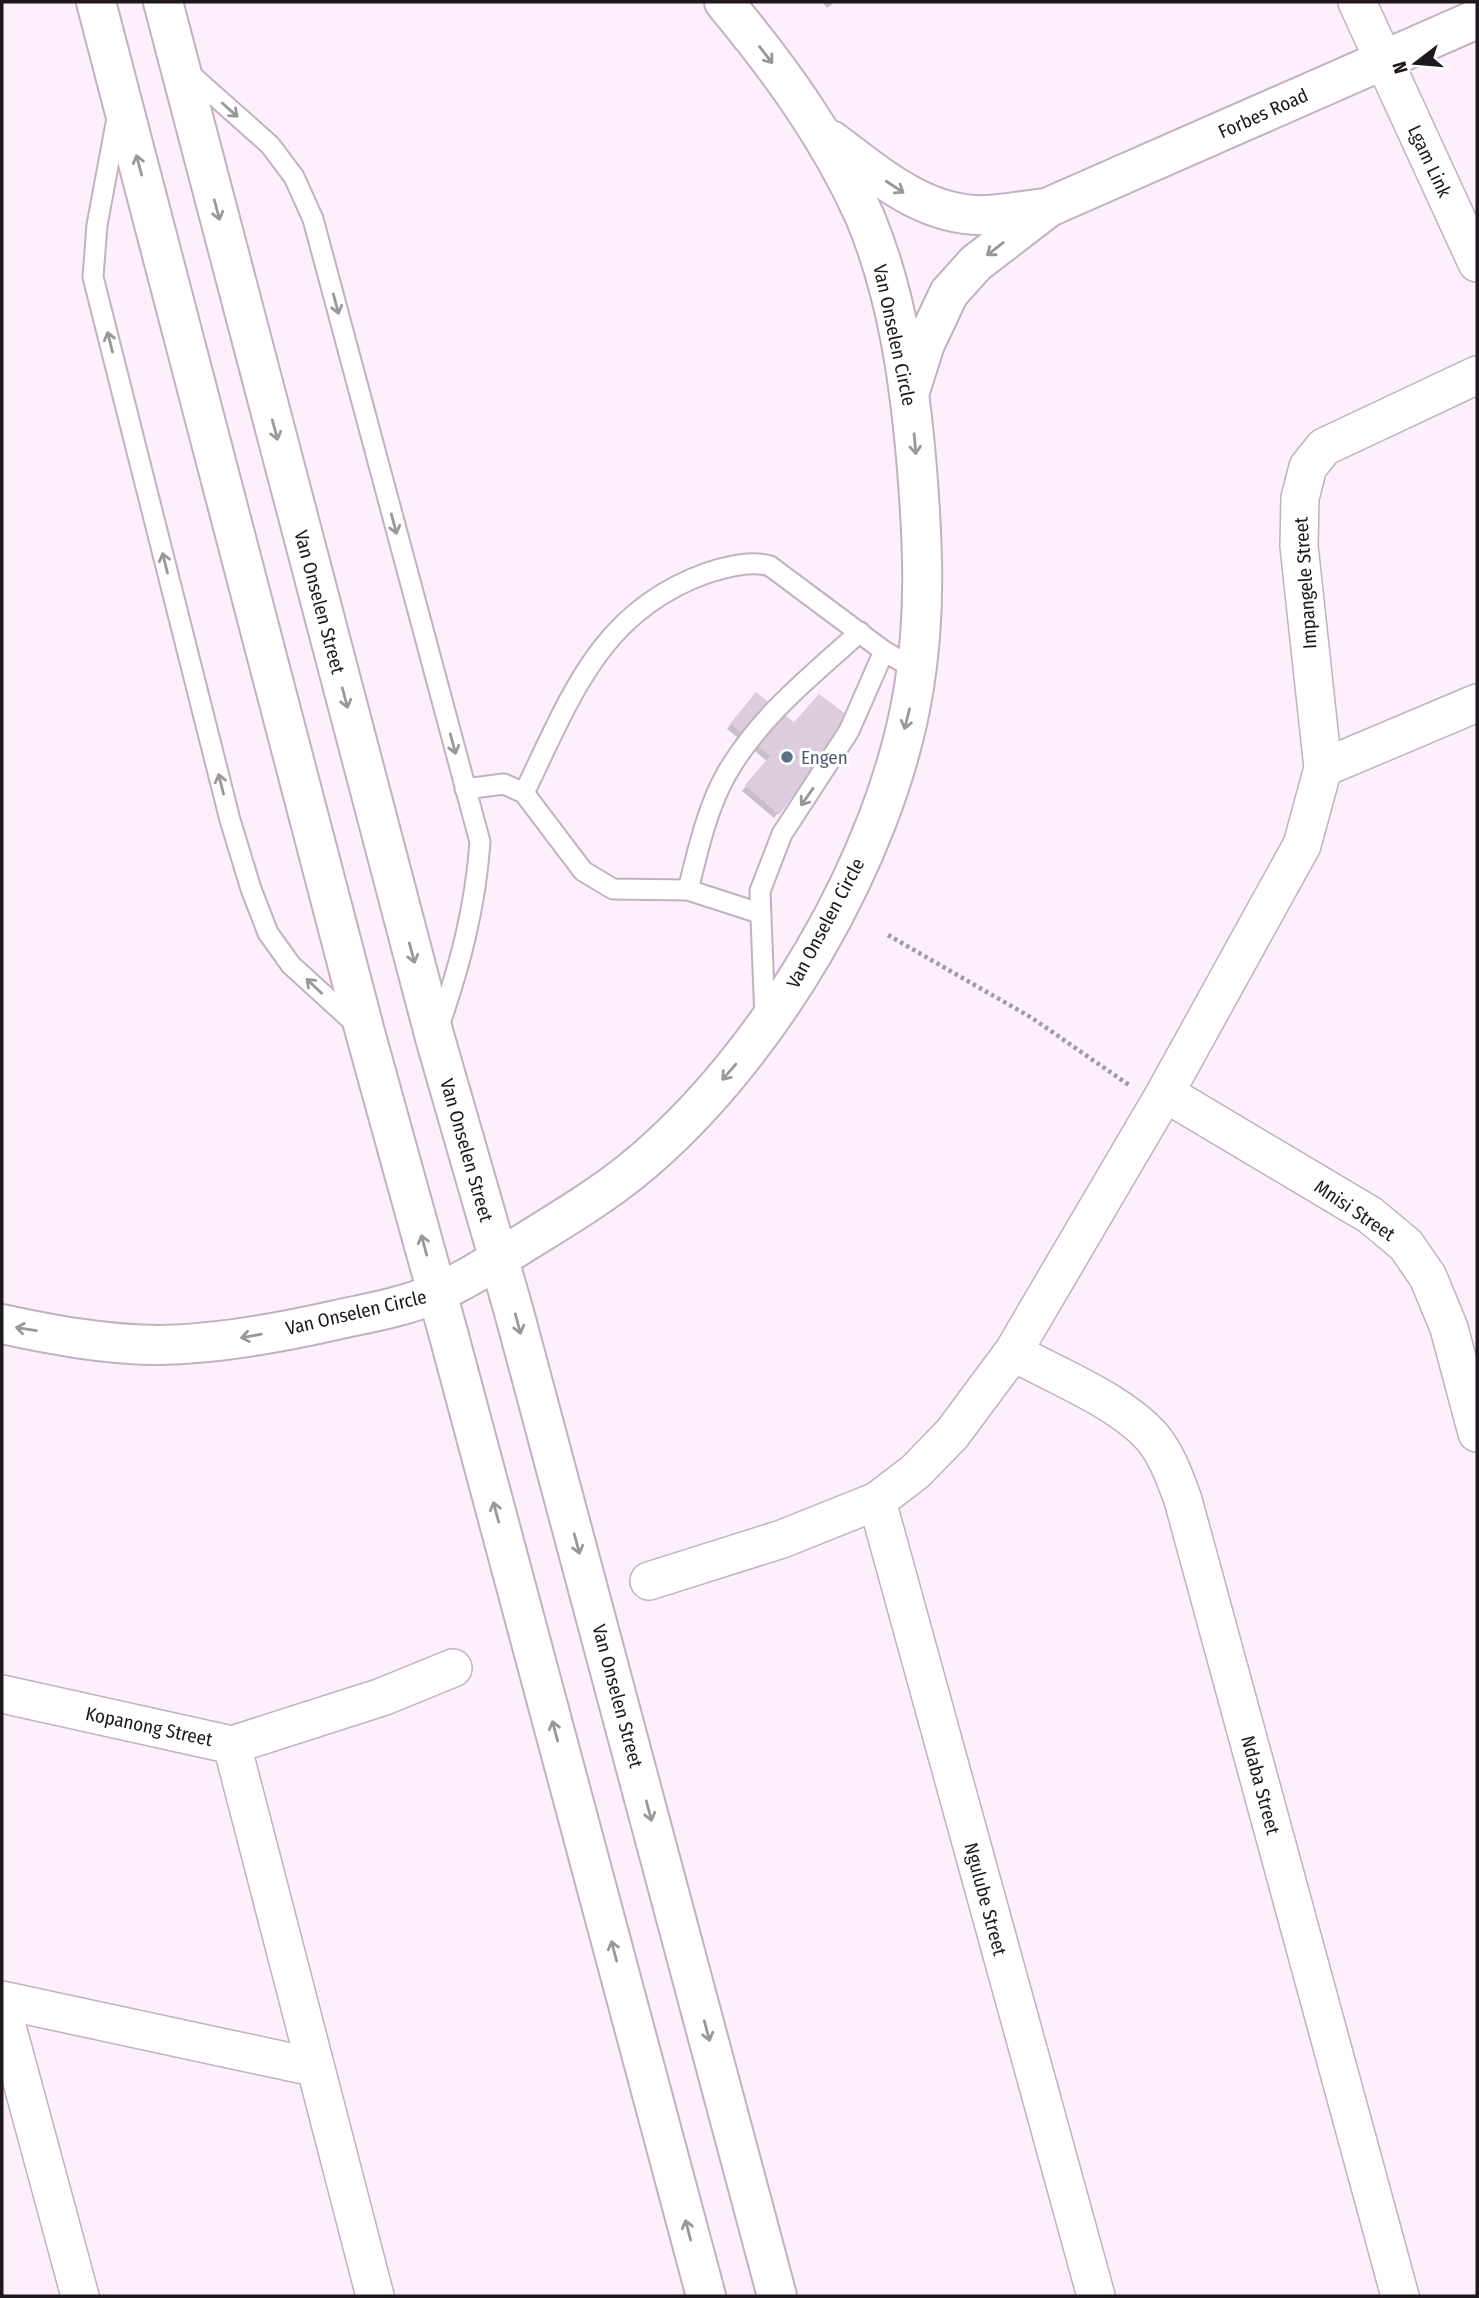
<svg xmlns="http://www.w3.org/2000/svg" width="1479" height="2298" font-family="'Fira Sans Condensed',sans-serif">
<rect width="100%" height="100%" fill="#fdeffc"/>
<path fill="#0003" d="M822,2H835L827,8Z
M752,699L794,724L778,813L774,818L742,791L767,761L727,729Z"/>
<path fill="#ddccdc" d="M756,692L794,722L819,694L851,718L779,815L745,785L770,756L730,724Z"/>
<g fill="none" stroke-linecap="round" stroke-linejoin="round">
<g stroke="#c2b1c0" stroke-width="23">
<path id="lane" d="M188,72L270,145L294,177L313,219L480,842C475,910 460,965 438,1029
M117,118L97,225L93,277L230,820L251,889L268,933L291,965L359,1027
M465,789L504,784L524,793L583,871L613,889L688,890L759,913
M524,793C570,699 599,611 707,573C725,567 751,560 770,566L884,651L916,670
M688,890C698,850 707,808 727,773C760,716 812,675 860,632
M765,1020L760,891L782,834L849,731L884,651"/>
</g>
<g stroke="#c2b1c0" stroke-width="40">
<path id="street" d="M1357,2L1477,263
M1323,768L1477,703
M1165,1093L1370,1215L1406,1245L1428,1277L1449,1328L1477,1433
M1013,1352C1056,1376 1119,1400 1152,1437C1167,1455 1175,1478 1183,1500L1400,2296
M877,1501L1096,2296
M649,1581L782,1539L877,1501L915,1472L952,1434L1013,1352L1165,1093L1302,845L1323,768L1299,546L1300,498L1308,467L1324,447L1477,375
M2,1694L232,1745L382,1697L453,1668
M232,1745L375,2296
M2,2000L313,2067
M2,2008L80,2296"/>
</g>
<g stroke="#c2b1c0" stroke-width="42">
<path id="secondary" d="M96,2L365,1032L449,1336L706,2296
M163,2L435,1038L514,1312L777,2296
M831,140C878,175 925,218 988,215C1007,214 1027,210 1047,208
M911,388L925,344L949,293L976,263L1049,207L1477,19
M2,1324C53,1335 107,1345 159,1345C218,1344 279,1333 336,1320C368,1313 402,1307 432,1295C465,1281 497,1260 527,1241C564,1218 601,1196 634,1169C768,1059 887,858 914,687C926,613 923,544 917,469C910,385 898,296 865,217C830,138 779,68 724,2"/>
</g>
<path stroke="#a499a3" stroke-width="4.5" stroke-dasharray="3.5 3.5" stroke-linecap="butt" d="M888,935L1032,1018L1129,1085"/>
<use href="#lane" stroke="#fff" stroke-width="19"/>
<use href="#street" stroke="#fff" stroke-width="37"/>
<use href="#secondary" stroke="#fff" stroke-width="38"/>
</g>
<defs><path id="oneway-shaft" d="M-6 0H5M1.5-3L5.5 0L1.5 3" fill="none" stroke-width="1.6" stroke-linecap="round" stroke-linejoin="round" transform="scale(1.75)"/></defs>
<g stroke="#9a979a">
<use href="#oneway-shaft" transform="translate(766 55) rotate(52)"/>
<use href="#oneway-shaft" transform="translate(230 110) rotate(42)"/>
<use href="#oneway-shaft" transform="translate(139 165) rotate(-105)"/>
<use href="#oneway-shaft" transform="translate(895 187) rotate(33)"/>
<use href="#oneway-shaft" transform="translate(217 210) rotate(75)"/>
<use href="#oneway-shaft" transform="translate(995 249) rotate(142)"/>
<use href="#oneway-shaft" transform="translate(336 304) rotate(75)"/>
<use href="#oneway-shaft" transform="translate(110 342) rotate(-104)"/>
<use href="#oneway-shaft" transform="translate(275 430) rotate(75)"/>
<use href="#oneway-shaft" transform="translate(915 444) rotate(85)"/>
<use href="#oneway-shaft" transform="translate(394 524) rotate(75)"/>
<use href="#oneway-shaft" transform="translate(165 563) rotate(-104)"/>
<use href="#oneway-shaft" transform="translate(345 698) rotate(75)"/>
<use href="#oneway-shaft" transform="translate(907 719) rotate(104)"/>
<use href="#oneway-shaft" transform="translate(453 744) rotate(75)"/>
<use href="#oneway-shaft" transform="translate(221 784) rotate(-104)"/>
<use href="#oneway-shaft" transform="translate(807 797) rotate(125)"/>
<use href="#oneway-shaft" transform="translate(412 953) rotate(75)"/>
<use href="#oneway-shaft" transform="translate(314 986) rotate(-137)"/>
<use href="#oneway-shaft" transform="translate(729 1072) rotate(131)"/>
<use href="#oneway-shaft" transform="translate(424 1245) rotate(-105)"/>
<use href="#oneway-shaft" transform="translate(518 1324) rotate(75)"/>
<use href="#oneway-shaft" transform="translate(26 1329) rotate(-171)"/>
<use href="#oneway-shaft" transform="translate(251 1336) rotate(170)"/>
<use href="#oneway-shaft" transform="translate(496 1512) rotate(-105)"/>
<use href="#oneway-shaft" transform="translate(577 1544) rotate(75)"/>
<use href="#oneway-shaft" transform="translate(555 1731) rotate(-105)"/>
<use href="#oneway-shaft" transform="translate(649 1811) rotate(75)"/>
<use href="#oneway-shaft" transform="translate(614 1951) rotate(-105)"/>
<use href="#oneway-shaft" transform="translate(707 2031) rotate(75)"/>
<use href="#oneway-shaft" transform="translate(688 2230) rotate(-105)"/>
</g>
<circle fill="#5c6f8a" stroke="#fff" stroke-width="2.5" cx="787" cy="757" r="7"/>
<g text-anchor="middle" stroke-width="6" stroke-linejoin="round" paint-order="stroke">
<g font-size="19" fill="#1e181e" stroke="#fff">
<text transform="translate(1263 113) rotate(-24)" y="7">Forbes Road</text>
<text transform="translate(1430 161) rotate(65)" y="7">Lgam Link</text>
<text transform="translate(895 335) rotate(78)" y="7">Van Onselen Circle</text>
<text transform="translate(1305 583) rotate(-94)" y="7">Impangele Street</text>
<text transform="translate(320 602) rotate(75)" y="7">Van Onselen Street</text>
<text transform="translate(825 923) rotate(-62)" y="7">Van Onselen Circle</text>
<text transform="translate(467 1150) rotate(74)" y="7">Van Onselen Street</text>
<text transform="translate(1355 1210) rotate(34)" y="7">Mnisi Street</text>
<text transform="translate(356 1312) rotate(-13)" y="7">Van Onselen Circle</text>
<text transform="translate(618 1696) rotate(75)" y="7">Van Onselen Street</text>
<text transform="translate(149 1726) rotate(12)" y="7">Kopanong Street</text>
<text transform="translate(1261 1785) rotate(75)" y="7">Ndaba Street</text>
<text transform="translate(986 1899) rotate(75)" y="7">Ngulube Street</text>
</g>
<g font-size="19" fill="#4e5e75" stroke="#fff" text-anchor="start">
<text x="801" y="764">Engen</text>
</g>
</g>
<rect width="1479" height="2298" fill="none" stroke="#1e181e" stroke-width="7"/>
<g transform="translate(1416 63) rotate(254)" stroke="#ffffff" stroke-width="5" paint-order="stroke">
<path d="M0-5L12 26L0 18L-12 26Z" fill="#1e181e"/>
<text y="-10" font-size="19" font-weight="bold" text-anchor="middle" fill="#1e181e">N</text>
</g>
</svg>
